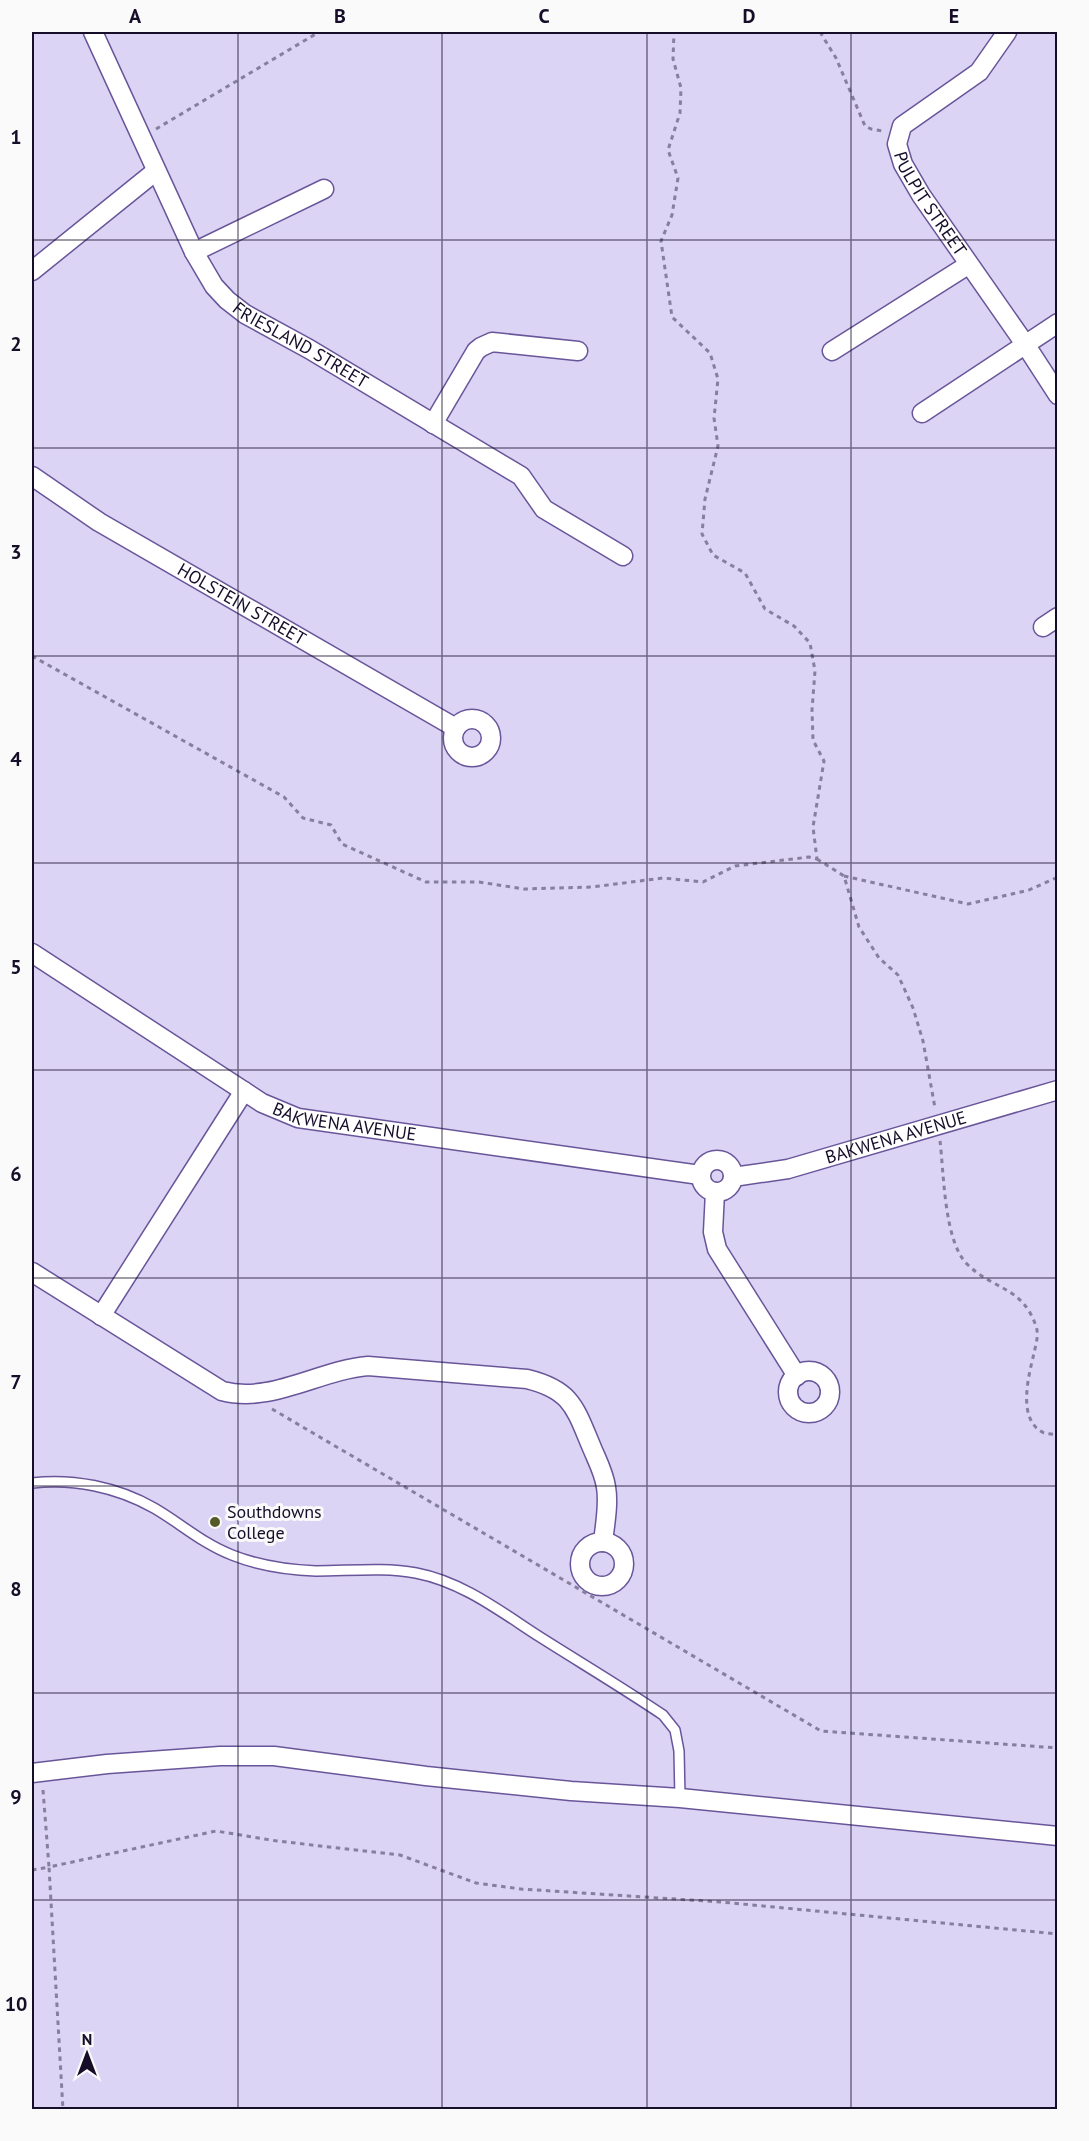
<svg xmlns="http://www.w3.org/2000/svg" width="1089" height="2141" font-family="'PT Sans',sans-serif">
<rect width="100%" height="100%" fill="#dbd4f4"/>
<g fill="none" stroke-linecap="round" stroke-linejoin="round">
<g stroke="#695599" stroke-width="12">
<path id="service" d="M32,1483C73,1478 117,1487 154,1508C180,1523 203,1544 232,1555C257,1565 289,1570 316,1571C349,1571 384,1567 416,1573C463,1582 501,1612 540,1637C581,1663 623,1688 663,1715L675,1730L679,1751L680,1798"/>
</g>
<g stroke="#695599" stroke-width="21">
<g id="minor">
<path id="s1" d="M93,32L194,252L214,286L227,300L245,314L309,349L521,476L544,509L623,556"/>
<path id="s2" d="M1007,32L979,72L902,126L897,144L903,164L921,195L1025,344L1058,395"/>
<path d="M194,252L324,189"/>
<path d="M32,271L156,171"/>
<path d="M832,351L968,265"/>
<path d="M922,413L1058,323"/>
<path d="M433,424L476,351L481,347L492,342L578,351"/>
<path id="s3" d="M32,476L99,522L456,728"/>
<path d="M1043,627L1058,617"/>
<circle cx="472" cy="738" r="19"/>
<path id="s4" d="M32,953L262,1103L298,1118L700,1175"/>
<circle cx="717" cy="1176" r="16"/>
<path id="s5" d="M733,1177L788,1169L1058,1090"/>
<path d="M715,1192L713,1232L717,1249L797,1376"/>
<path d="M32,1272L222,1391C272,1404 319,1370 368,1366L527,1379C572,1390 575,1408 592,1448C597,1460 604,1473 606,1487C609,1504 605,1524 603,1542"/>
<path d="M101,1316L244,1091"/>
<circle cx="809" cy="1392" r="21"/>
<circle cx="602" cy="1564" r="22"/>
<path d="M32,1773L107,1764L220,1756H274L426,1776L571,1791L680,1798L1058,1836"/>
</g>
</g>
<path stroke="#867f9d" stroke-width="3" stroke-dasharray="4.5 4.5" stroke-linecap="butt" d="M820,32L836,58L865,126L871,129L883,131
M156,129L319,32
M32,656L284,797L303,818L331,825L342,844L426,882H479L524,889L592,887L663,878L703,882L735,866L809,857L817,859L813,827L824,761L813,740L812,710L815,671L810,643L794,626L765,609L745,573L713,555L702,534L705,499L718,446L714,418L718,379L710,353L672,317L661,241L672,215L678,178L668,150L680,113L681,88L673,59L674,32
M817,859L844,876L859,927L879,958L898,975L913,1008L923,1041L935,1108
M844,876L968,904L1029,890L1058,877
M940,1141C944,1174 944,1241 967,1264C993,1290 1022,1286 1036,1326C1039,1335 1036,1344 1034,1353C1029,1375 1016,1420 1044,1433C1048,1434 1053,1434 1058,1435
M272,1409L821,1731L1058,1748
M43,1790L49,1867L216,1831L277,1841L400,1855L476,1883L521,1889L721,1902L1058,1934
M32,1870L49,1867L63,2110"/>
<use href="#service" stroke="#fff" stroke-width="9"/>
<use href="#minor" stroke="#fff" stroke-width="18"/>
</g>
<path fill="none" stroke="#160d29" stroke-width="1.5" stroke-opacity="0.55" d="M238,32V2110M442,32V2110M647,32V2110M851,32V2110M32,240H1058M32,448H1058M32,656H1058M32,863H1058M32,1070H1058M32,1278H1058M32,1486H1058M32,1693H1058M32,1900H1058"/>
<circle fill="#545b29" stroke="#fafafa" stroke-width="2" cx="215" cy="1522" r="6"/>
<g text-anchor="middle" stroke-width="6" stroke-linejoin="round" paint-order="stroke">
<g font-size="18" fill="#160d29" stroke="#fafafa">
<text dy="6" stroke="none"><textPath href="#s2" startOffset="230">PULPIT STREET</textPath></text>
<text dy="6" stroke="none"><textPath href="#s1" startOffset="387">FRIESLAND STREET</textPath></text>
<text dy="6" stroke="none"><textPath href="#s3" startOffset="246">HOLSTEIN STREET</textPath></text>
<text dy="6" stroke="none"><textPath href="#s4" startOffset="360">BAKWENA AVENUE</textPath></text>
<text dy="6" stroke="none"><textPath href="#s5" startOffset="168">BAKWENA AVENUE</textPath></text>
</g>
<g font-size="18" fill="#160d29" stroke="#fafafa" text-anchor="start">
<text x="227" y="1518">Southdowns<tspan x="227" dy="21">College</tspan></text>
</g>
</g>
<rect width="1089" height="2141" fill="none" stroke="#fafafa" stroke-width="66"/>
<g transform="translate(87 2054)" stroke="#fafafa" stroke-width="4.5" paint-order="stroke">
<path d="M0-4.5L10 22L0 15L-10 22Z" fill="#160d29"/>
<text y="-9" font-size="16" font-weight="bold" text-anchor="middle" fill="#160d29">N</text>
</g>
<rect x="33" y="33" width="1023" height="2075" fill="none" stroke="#160d29" stroke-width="2"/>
<g font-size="20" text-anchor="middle" font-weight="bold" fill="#160d29">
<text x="135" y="23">A</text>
<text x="340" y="23">B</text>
<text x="544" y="23">C</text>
<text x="749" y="23">D</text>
<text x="954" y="23">E</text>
<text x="16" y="144">1</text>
<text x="16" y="351">2</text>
<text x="16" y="559">3</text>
<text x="16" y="766">4</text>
<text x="16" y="974">5</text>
<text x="16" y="1181">6</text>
<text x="16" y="1389">7</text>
<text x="16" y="1596">8</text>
<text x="16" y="1804">9</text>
<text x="16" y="2011">10</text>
</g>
</svg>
